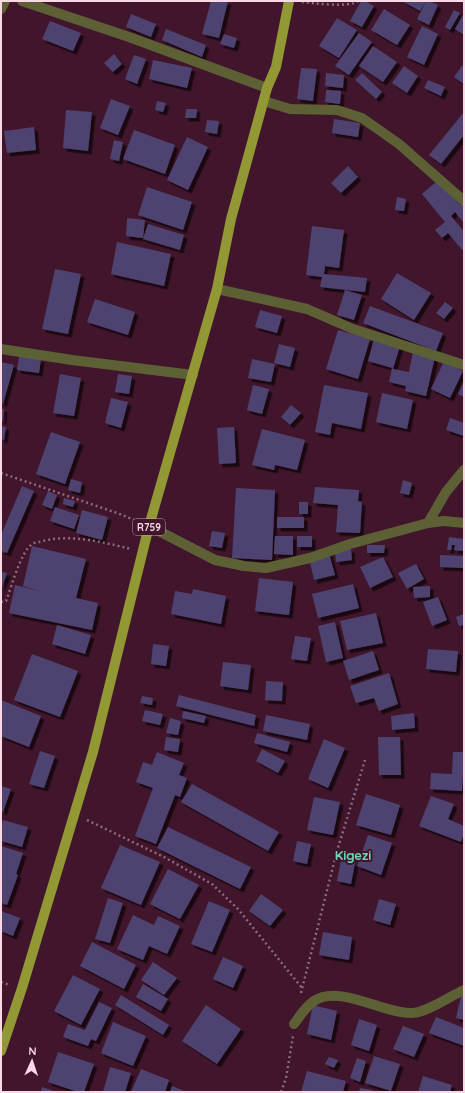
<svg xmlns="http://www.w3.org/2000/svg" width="465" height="1093" font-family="Quicksand,sans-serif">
<defs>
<filter id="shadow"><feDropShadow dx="3.5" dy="3.5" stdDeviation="0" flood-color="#0009"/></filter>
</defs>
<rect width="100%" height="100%" fill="#41152b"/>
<path fill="#4d4370" filter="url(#shadow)" d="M211,1H228L219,38L202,34Z
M361,1H365L374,6L362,27L350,21Z
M402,1H426L420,11Z
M426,1H429L438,5L429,25L417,19Z
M384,9L410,25L397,45L371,30Z
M454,10L460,13L450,30L445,27Z
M464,13V35L455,29Z
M131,14L156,24L151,37L126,27Z
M337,18L357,30L339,58L319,46Z
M50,21L81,33L73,51L42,39Z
M422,26L438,34L424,65L407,57Z
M166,29L206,45L202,57L162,40Z
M359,33L372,42L349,75L335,66Z
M224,34L237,38L234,48L220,44Z
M373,46L397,62L383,82L359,66Z
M114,54L122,64L113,72L104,63Z
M134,55L146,59L137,84L125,79Z
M153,60L192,68L187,88L149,79Z
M464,63V84L454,77Z
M404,66L418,76L407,93L392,83Z
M301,68L317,69L313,101L297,99Z
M326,73L344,75L343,88L325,86Z
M362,73L382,92L376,99L355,80Z
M428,80L445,87L441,96L424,88Z
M326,90L341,91L340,104L325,102Z
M111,99L130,106L118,135L100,128Z
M157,101L166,103L163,112L155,110Z
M186,109H197L196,118H185Z
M66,110L92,112L88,151L63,148Z
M464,112V135L441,164L429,155Z
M334,119L360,123L358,137L332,133Z
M207,120L219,121L217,134L205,132Z
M34,127L36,150L7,153L4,131Z
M134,130L175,145L165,174L123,159Z
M187,137L208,147L188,190L167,180Z
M114,140L123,142L119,161L110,159Z
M348,166L358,177L341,193L331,183Z
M437,181L460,205L462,203L464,206V223L455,212L451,216L463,230L464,229V248L462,250L448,233L442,238L435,230L445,222L422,194Z
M147,187L192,202L183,230L138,215Z
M397,197L406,199L404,211L395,210Z
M127,218L145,220L143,238L126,236Z
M148,224L184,235L180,250L143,239Z
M312,226L344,230L339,268L325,266L324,274L367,278L365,292L320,287L322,277L306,275Z
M117,242L171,254L164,286L111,274Z
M55,269L81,274L68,334L42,329Z
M397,273L431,293L414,320L381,299Z
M345,290L362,295L354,320L337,315Z
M95,299L135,312L128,335L87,322Z
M445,302L453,308L444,319L436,313Z
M370,306L443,333L436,351L363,323Z
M260,310L282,316L277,333L255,327Z
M338,330L370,339L358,379L326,369Z
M374,339L400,346L393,369L409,372L413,352L435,357L426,396L405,391L406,386L389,382L392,368L368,361Z
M279,344L295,348L290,367L274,363Z
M19,356L41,359L39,373L17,370Z
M252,359L275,364L271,382L248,378Z
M444,361L463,371L450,398L431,389Z
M1,362L14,365L3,404L1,403Z
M60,374L81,378L74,416L53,413Z
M118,374L132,376L129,394L115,392Z
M464,381V397L458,394Z
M253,385L269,389L262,414L247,410Z
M324,385L368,393L361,429L332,423L330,435L315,432Z
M382,393L413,400L407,429L376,422Z
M111,398L128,402L121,428L105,423Z
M291,405L301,413L290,425L281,417Z
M1,408L4,409L3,421H1Z
M450,418L464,423V436L446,430Z
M1,426L6,427L4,440L1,439Z
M234,427L236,463L219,464L217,428Z
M262,429L305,440L297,470L275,465L274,470L252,465Z
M51,432L80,442L65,484L36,474Z
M71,479L82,482L80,493L68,490Z
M403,480L412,483L409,495L400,493Z
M22,486L34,491L7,553L1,551V535Z
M315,487L359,490L358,501L362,502L360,533L336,532L338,505L313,503Z
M236,488L275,490L272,560L232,558Z
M48,491L57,495L52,509L42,505Z
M64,498L75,501L73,507L63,504Z
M299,502H308V514H299Z
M55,507L79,515L74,529L50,521Z
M82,510L108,517L102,540L76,533Z
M277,517H304V528H277Z
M212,531L225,533L222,548L209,546Z
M275,536H293V555L274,554Z
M297,536H312V547H297Z
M449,537L464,539V548L462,551L454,550L455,545H452L451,550H447Z
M367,545H385L384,553H367Z
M32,546L86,559L76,598L98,603L92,630L9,613L15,585L40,591L23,586Z
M351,549L352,560L336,562L335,551Z
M329,553L335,575L314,580L309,558Z
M440,555L464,556V568L440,567Z
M383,557L393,577L370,588L360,567Z
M416,564L424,579L407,589L398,573Z
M1,572L7,573L1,590Z
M259,578L293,582L289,615L255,611Z
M353,584L359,608L318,618L312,594Z
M430,586V597L414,598L413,587Z
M193,589L226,596L221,624L171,614L175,591L192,594Z
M438,597L447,620L432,626L423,602Z
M376,613L383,643L347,650L340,621Z
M464,614V625L459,626L456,617Z
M335,622L343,658L326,662L318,626Z
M57,625L91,635L85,654L52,644Z
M295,636L311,638L307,661L291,659Z
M153,644L169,646L166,666L151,664Z
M428,649L458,651L456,672L426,669Z
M373,651L379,670L349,680L343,661Z
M32,654L78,671L60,717L14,700Z
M223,662L251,665L248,690L220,686Z
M389,673L398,704L379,711L374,698L356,703L350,686Z
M266,681L283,682L282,701L265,700Z
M179,695L256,715L254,726L176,706Z
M142,696L153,698L152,705L140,703Z
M1,700L41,716L29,747L1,736Z
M145,710L163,714L160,725L142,721Z
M183,711L206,716L204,723L182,718Z
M414,713L415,728L392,730L391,716Z
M266,715L310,724L307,740L263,731Z
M170,718L181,721L178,735L166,733Z
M257,733L290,742L287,752L254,743Z
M166,737L180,739L178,752L164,750Z
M378,737H400L401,775H379Z
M324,739L345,748L328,788L308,779Z
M262,749L285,761L278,773L256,761Z
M40,751L55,756L44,788L29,784Z
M157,752L184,763L179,775L187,778L180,797L175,795L156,844L135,836L153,788L136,782L143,762L152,765Z
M453,752H464L462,791L430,789L431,773L452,774Z
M192,784L279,832L268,851L181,802Z
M1,786L11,789L3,812L1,811Z
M366,794L400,805L391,835L356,825Z
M431,796L454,804L448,819L464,826V833L461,842L419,826Z
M314,797L340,802L333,835L307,830Z
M3,820L28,827L22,847L1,841V827Z
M168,827L251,867L240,889L157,848Z
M368,835L392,843L381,875L357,866Z
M297,841L311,844L307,864L293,861Z
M120,845L160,862L141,905L101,888Z
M1,846L23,853L16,874L18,875L7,905L1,903Z
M341,860L355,863L351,884L337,881Z
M168,869L199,885L180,919L150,904Z
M261,894L283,910L270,926L249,911Z
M108,898L123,903L110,943L95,939Z
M379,899L396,904L390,925L373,920Z
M209,901L230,910L212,952L191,944Z
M1,911L20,918L13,936L1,931Z
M133,915L154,925L158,916L180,926L167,954L149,946L143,960L117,949Z
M323,932L352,937L349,960L319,955Z
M92,942L136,965L124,989L80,966Z
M223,957L243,966L233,988L213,979Z
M153,962L177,978L164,995L141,980Z
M73,975L100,989L81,1025L54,1011Z
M143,984L168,999L161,1011L136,997Z
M462,992H464V1020L456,1018Z
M121,995L169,1025L163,1035L115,1005Z
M99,1002L112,1008L96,1041L91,1039L88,1046L63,1037L68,1024L85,1030Z
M206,1005L241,1029L217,1064L182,1041Z
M313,1005L337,1011L331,1040L307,1034Z
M436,1017L464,1028V1046L429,1033Z
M359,1019L377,1025L369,1051L351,1045Z
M113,1022L146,1036L133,1066L101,1053Z
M403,1026L424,1034L414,1057L393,1049Z
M58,1052L94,1064L84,1092H78L48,1082Z
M374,1056L400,1064L391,1091L365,1083Z
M329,1057L338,1060L334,1068L325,1064Z
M357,1058L366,1061L360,1082L350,1078Z
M110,1067L131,1073L125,1092H103Z
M141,1069L169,1080L165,1092H131Z
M307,1071L346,1081L343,1092H301Z
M423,1076L452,1085L450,1092H418Z
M172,1086L187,1092H170Z
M42,1087L57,1092H41Z
M360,1088L372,1090V1092H359Z"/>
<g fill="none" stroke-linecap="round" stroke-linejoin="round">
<path stroke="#8f697a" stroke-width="2.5" stroke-dasharray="2 3" stroke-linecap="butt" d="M302,2C313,3 350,8 358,1
M1,473L117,513L137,521
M1,602L6,601C11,588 21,552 31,545C33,543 37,542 39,542C69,533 102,542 131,549
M87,820L164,857L212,884L238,909L302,988
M1,982L10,985
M301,993L337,851L365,760
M281,1092L286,1078L293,1036"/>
<path stroke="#5d6034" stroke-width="10" d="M22,1L129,37L267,88
M1,9L5,1
M264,101L290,109L337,110L362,118L399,144L464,201
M217,289L307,309L353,329L464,365
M1,349L72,360L193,375
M428,523L446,492L464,470
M149,526L215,560L244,566L266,568L310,558L350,544L428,523L444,521L464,523
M294,1024C300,1016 305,1007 314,1001C339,984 384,1014 412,1013C426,1013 450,996 464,990"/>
<path stroke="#929833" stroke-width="10" d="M1,1051L22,988L93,752L149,526L217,289L231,219L267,88L276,67L289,1"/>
</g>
<g text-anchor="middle" stroke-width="4" stroke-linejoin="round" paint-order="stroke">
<rect fill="#41152b" stroke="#c19ead" stroke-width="1" x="133" y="519" width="32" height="16" rx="3"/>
<g font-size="10" font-weight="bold" fill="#f8d9e5">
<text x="149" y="531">R759</text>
</g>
<g font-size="13" font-weight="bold" fill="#75d4b8" stroke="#41152b">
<text x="353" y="860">Kigezi</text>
</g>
</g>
<rect width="465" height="1093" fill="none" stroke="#f8d9e5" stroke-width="4"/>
<g transform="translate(32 1061) rotate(3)" stroke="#41152b" stroke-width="3" paint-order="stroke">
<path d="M0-3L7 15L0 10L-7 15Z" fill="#f8d9e5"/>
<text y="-6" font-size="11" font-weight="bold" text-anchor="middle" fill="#f8d9e5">N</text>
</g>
</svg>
